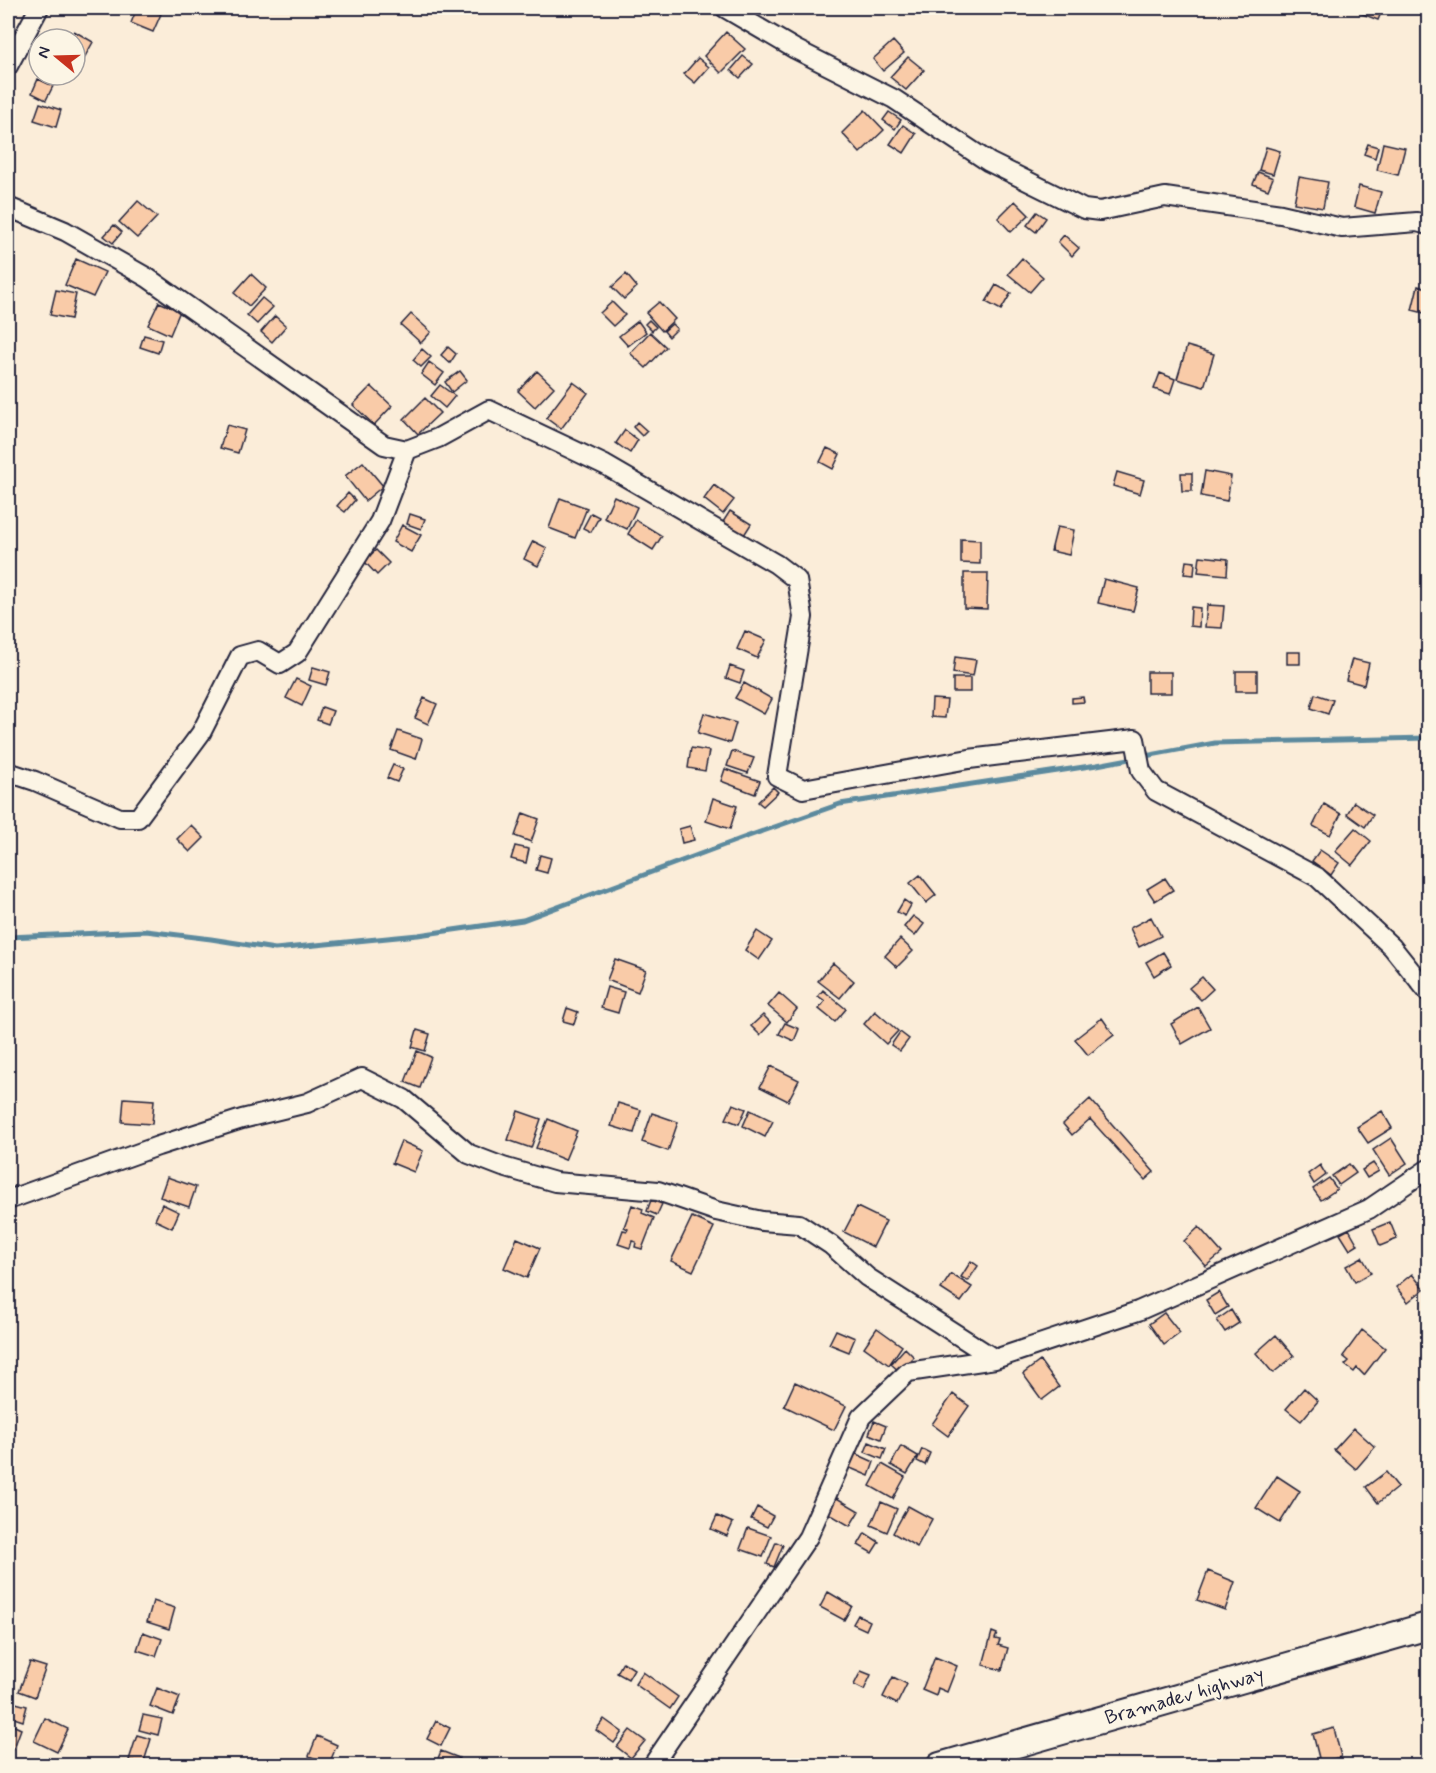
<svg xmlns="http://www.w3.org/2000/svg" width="1436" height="1773" font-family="Mynerve,sans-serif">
<rect width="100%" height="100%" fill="#fbedd9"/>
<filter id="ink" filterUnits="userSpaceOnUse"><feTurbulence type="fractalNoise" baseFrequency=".0167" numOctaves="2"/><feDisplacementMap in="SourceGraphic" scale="12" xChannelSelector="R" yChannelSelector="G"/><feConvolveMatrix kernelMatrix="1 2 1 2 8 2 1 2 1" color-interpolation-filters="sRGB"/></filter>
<g filter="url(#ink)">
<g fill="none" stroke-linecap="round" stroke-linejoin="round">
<path stroke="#5c8a9e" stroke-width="5" d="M8,937L146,931L211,939L275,949L418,935L523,920L743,838L840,804L1097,765L1215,743L1428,738"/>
</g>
<path fill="#f9cba8" stroke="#22223b" stroke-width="1.5" d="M137,8H146L161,14L153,32L131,23Z
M1362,8H1383L1378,20L1360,13Z
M1404,8H1428V14Z
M74,31L93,42L83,60L75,55V39H70Z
M726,32L745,49L721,73L704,56Z
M893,41L904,53L883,71L873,59Z
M743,56L753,64L740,78L731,70Z
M908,57L924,70L906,90L890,77Z
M698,58L709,67L695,83L684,74Z
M38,79L53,86L46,100L32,93Z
M40,103L61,110L56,127L34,120Z
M865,110L884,130L860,153L842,133Z
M889,112L901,120L895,129L883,120Z
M903,125L916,134L904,153L890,144Z
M1383,143L1405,148L1398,175L1377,170Z
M1368,144L1378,147L1375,158L1364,154Z
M1266,147L1280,151L1273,174L1259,170Z
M1258,172L1273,178L1268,190L1253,184Z
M1299,177L1328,182L1323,208L1294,203Z
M1359,186L1381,192L1375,213L1354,207Z
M138,201L157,217L137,238L119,222Z
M1015,201L1029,215L1011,232L998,218Z
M1037,212L1046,218L1036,232L1027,225Z
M114,225L122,232L113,243L104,236Z
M1064,235L1079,248L1072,256L1058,242Z
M1022,258L1043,277L1030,292L1008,274Z
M76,259L105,272L93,297L65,285Z
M251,274L266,288L249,306L234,293Z
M626,274L637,287L624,299L612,287Z
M996,285L1011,293L1001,310L986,302Z
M1418,286L1428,288V314L1412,310Z
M56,290L76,294L71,319L50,315Z
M262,298L273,307L257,324L247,315Z
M159,302L180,311L170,335L148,325Z
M612,302L625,315L613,326L600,313Z
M659,302L675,319L662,331L646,313Z
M411,314L431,332L421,343L401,325Z
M275,316L286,326L272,342L261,332Z
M649,320L656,327L652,331L645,324Z
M638,321L646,332L628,346L619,336Z
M672,324L677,329L669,337L664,331Z
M650,332L666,347L646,368L630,353Z
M144,335L162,340L158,353L140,347Z
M1187,346L1214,354L1204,387L1177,379Z
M448,347L456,354L450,363L441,355Z
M422,349L431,357L421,367L413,360Z
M429,362L444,373L435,385L421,374Z
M460,371L467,380L452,392L445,382Z
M537,371L554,387L535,407L518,391Z
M1160,373L1175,379L1170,394L1154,389Z
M573,382L588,393L561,429L546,418Z
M440,385L455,396L445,408L431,396Z
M371,386L392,406L374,425L353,405Z
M425,398L440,413L418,434L404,419Z
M637,422L647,431L642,436L633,427Z
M227,425L245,430L238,453L220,448Z
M625,430L638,440L630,453L616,443Z
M827,448L840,454L833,469L820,462Z
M363,462L383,486L365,501L345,476Z
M1205,471L1231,476L1227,501L1201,496Z
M1117,472L1144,480L1140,494L1113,486Z
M1181,473H1192V491H1182Z
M714,485L734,500L723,514L704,499Z
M348,493L355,500L345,512L337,506Z
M614,496L637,507L627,529L604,518Z
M560,498L587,508L575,538L549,528Z
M730,511L751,524L744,535L723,522Z
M591,513L599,517L591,532L583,528Z
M410,514L425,519L421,529L407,524Z
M636,520L662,536L653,550L628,534Z
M402,525L421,535L411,552L393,542Z
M1057,527L1074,530L1069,555L1051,551Z
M961,539L980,540V564L961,563Z
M533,541L547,548L538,566L524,559Z
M376,550L389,563L377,575L364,561Z
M1200,556L1228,559L1227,575L1198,572Z
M1186,561L1195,562L1194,575L1184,574Z
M964,573H988L987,609L964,608Z
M1104,579L1139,588L1133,611L1098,603Z
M1207,605L1224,606L1222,628L1205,627Z
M1191,607L1200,608L1199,627L1190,626Z
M745,631L766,640L757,658L737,649Z
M1287,652H1300V664H1287Z
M955,657L976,660L973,676L953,673Z
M1352,659L1369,663L1364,685L1346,680Z
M730,666L744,671L740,683L726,678Z
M313,667L330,672L326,685L309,680Z
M1236,671H1257V691H1236Z
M1147,672H1171V693H1147Z
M953,678H970V692H953Z
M296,679L311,686L302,706L286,698Z
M744,683L772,699L764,714L735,698Z
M1315,694L1333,700L1328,714L1311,708Z
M1083,697L1084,702L1072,703V698Z
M424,698L437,704L428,724L415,718Z
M932,699L947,700L945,718L931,717Z
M322,707L333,711L328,724L317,720Z
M704,713L736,723L730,743L698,733Z
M398,731L422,739L416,759L391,750Z
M691,748L709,751L705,771L688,768Z
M732,751L754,758L748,773L727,766Z
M393,765L403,769L397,782L387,778Z
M725,769L760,781L755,794L721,781Z
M773,787L778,792L763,806L758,802Z
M713,798L737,806L730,829L706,821Z
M1354,802L1373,815L1365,827L1347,814Z
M1324,804L1341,814L1330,835L1313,826Z
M523,813L539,819L531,842L515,836Z
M191,825L204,838L190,852L177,839Z
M690,826L694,840L682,843L679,829Z
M1355,828L1371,841L1352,865L1335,851Z
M515,846L529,849L526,863L511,859Z
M1320,850L1339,863L1331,875L1312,861Z
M540,855L551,858L547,873L536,870Z
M920,875L936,895L926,903L910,883Z
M1165,878L1173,890L1155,901L1147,889Z
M904,900L911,905L905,916L897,912Z
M913,916L924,924L915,936L904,927Z
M1151,917L1161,936L1139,947L1130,928Z
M757,931L772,941L759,960L745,950Z
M900,939L913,951L897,967L885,956Z
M1428,943V961L1420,951Z
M1163,952L1171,965L1154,976L1146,962Z
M615,959L646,970L638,992L607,980Z
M833,963L854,981L840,998L818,981Z
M1202,977L1213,989L1201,1000L1189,988Z
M607,987L624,992L618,1013L601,1008Z
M823,990L846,1009L835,1022L819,1009L825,1001L818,996Z
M779,993L797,1009L787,1022L768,1006Z
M1198,1007L1210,1028L1182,1044L1171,1024Z
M567,1008L578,1012L574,1024L563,1021Z
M875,1011L898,1031L886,1044L864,1024Z
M763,1015L771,1023L760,1035L751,1026Z
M1102,1018L1114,1035L1088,1055L1075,1039Z
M785,1023L799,1029L794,1041L779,1034Z
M417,1030L430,1034L425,1051L412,1047Z
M900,1032L909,1039L900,1051L891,1045Z
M417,1051L431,1057L420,1088L405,1082Z
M771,1066L799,1080L788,1101L760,1087Z
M124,1098L154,1100L152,1124L122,1122Z
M1090,1099L1154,1172L1145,1180L1090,1119L1072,1135L1063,1124Z
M618,1103L641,1110L634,1133L611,1126Z
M733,1104L746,1109L739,1124L726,1119Z
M750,1110L773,1121L765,1137L743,1126Z
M518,1111L541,1119L531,1148L508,1140Z
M1382,1111L1392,1128L1368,1143L1357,1127Z
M652,1113L678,1122L668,1151L642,1142Z
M548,1119L577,1131L565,1160L536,1148Z
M1391,1138L1407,1163L1389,1175L1373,1150Z
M401,1141L423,1151L414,1172L392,1163Z
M1373,1163L1379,1171L1367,1178L1362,1170Z
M1349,1164L1356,1173L1339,1185L1332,1176Z
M1320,1165L1326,1175L1314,1184L1308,1174Z
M167,1177L196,1187L189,1207L160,1197Z
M1329,1178L1337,1189L1321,1200L1313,1189Z
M651,1200L662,1204L657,1215L647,1211Z
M162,1204L179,1212L172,1228L155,1220Z
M632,1205L643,1209L642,1213L654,1218L642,1249L635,1247L636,1242L632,1241L630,1248L618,1244L623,1230L627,1231L628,1229L624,1227Z
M857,1207L886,1221L873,1247L844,1232Z
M692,1217L714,1227L693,1271L671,1261Z
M1390,1222L1397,1239L1380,1246L1373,1229Z
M1199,1227L1222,1253L1206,1266L1184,1241Z
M1349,1229L1358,1245L1350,1250L1340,1234Z
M517,1238L540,1248L527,1278L504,1268Z
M1362,1257L1371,1273L1355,1282L1346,1266Z
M971,1261L978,1266L968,1281L961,1277Z
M951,1274L972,1287L961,1302L941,1289Z
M1412,1274L1424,1289L1408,1302L1396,1287Z
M1219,1292L1228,1307L1215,1315L1206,1300Z
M1231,1310L1239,1323L1225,1332L1217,1320Z
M1164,1313L1180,1333L1164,1345L1149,1324Z
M877,1328L902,1346L889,1365L864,1347Z
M836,1330L855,1338L849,1352L829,1344Z
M1362,1330L1385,1348L1364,1375L1357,1368L1354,1372L1345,1365L1349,1361L1343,1356Z
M1276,1335L1294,1356L1273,1373L1256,1353Z
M905,1348L914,1357L900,1372L891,1364Z
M1040,1361L1059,1387L1042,1400L1023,1374Z
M795,1382L846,1406L834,1430L784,1406Z
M1304,1388L1318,1401L1301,1421L1286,1409Z
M953,1394L969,1406L948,1436L932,1424Z
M874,1421L886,1426L881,1439L869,1434Z
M1354,1428L1375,1447L1356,1469L1334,1450Z
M869,1442L886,1449L882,1459L865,1452Z
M901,1446L918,1456L907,1474L891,1465Z
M922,1449L930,1453L925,1465L917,1461Z
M854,1453L874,1462L869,1476L848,1467Z
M882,1464L905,1477L893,1499L870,1486Z
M1386,1472L1398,1487L1378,1503L1366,1487Z
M1277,1476L1300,1491L1280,1523L1256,1508Z
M835,1497L859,1511L850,1526L826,1512Z
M881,1502L897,1509L887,1532L871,1525Z
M908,1506L932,1519L917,1547L893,1533Z
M757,1507L773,1516L767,1527L751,1519Z
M717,1516L733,1523L727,1536L711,1529Z
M748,1528L771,1536L763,1557L740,1549Z
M865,1533L879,1542L872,1553L858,1545Z
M776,1542L783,1545L774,1567L767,1564Z
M1208,1571L1235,1582L1225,1610L1197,1600Z
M828,1592L852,1606L844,1620L820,1607Z
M153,1601L175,1608L169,1629L147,1622Z
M858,1615L870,1621L866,1630L853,1624Z
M143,1632L162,1639L156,1656L137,1650Z
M992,1632L997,1634L995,1639L1000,1640L998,1645L1008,1648L1002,1670L983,1665Z
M935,1657L957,1666L947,1692L938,1688L936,1696L922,1690Z
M30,1662L46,1667L35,1697L19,1691Z
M623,1662L634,1669L628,1679L617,1673Z
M861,1671L871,1675L864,1690L854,1685Z
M643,1672L678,1697L670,1709L635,1684Z
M893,1677L907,1684L897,1704L883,1697Z
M157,1688L180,1697L173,1715L150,1706Z
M1428,1700V1720L1423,1719Z
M12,1702L27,1706L23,1721L8,1716Z
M143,1715L162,1719L158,1735L139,1730Z
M45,1718L68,1729L57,1752L34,1741Z
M604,1719L622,1732L614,1743L596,1730Z
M436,1721L450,1728L441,1746L427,1739Z
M8,1723L21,1729L14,1748L8,1746Z
M1334,1728L1341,1757L1320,1762L1313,1734Z
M630,1730L645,1741L631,1758L617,1747Z
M137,1735L151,1739L143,1765L129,1760Z
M317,1736L337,1745L329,1764L309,1756Z
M441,1751L459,1758L456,1766H435Z
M176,1758L202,1763L201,1766H174Z"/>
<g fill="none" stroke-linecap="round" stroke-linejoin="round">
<g stroke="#22223b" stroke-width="22">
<path id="street" d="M725,8L795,49L894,99L989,162L1084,209L1100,211L1165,197L1281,214L1342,228L1417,222L1428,225
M8,66L39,8
M8,207L65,231L148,278L384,445L407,450L438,438L489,410L605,465L776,564L797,580L803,617L777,776L803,789L969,759L1135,739L1141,771L1156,791L1317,877L1392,947L1428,992
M8,772L35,781L120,818H138L201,733L240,656L258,651L280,664L297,653L380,521L407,450
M8,1200L158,1146L242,1119L307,1103L362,1078L404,1099L469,1154L503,1167L555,1182L658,1191L716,1211L762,1221L799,1224L831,1245L867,1277L995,1359
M652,1766L808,1537L861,1417L908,1372L995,1359L1138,1311L1369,1209L1428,1169"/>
</g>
<g stroke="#22223b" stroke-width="30">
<path id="secondary" d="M940,1766L1428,1626"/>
</g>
<use href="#street" stroke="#fcf5e5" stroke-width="18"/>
<use href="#secondary" stroke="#fcf5e5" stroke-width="26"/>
</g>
</g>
<g text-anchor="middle" stroke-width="4.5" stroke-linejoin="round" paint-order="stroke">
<g font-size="20" fill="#22223b" stroke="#fcf5e5">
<text transform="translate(1184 1695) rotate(-16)" y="7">Bramadev highway</text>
</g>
</g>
<rect width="1436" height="1773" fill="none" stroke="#fcf5e5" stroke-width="30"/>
<rect x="15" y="15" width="1406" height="1743" fill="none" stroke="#22223b" stroke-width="2" filter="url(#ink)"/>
<g transform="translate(57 57) rotate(289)"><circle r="28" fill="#fcf5e5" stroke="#a5a1a1" stroke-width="1.5"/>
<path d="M0-4.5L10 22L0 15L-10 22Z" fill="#c8321e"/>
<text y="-9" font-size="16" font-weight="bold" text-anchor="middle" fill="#22223b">N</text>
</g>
</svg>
